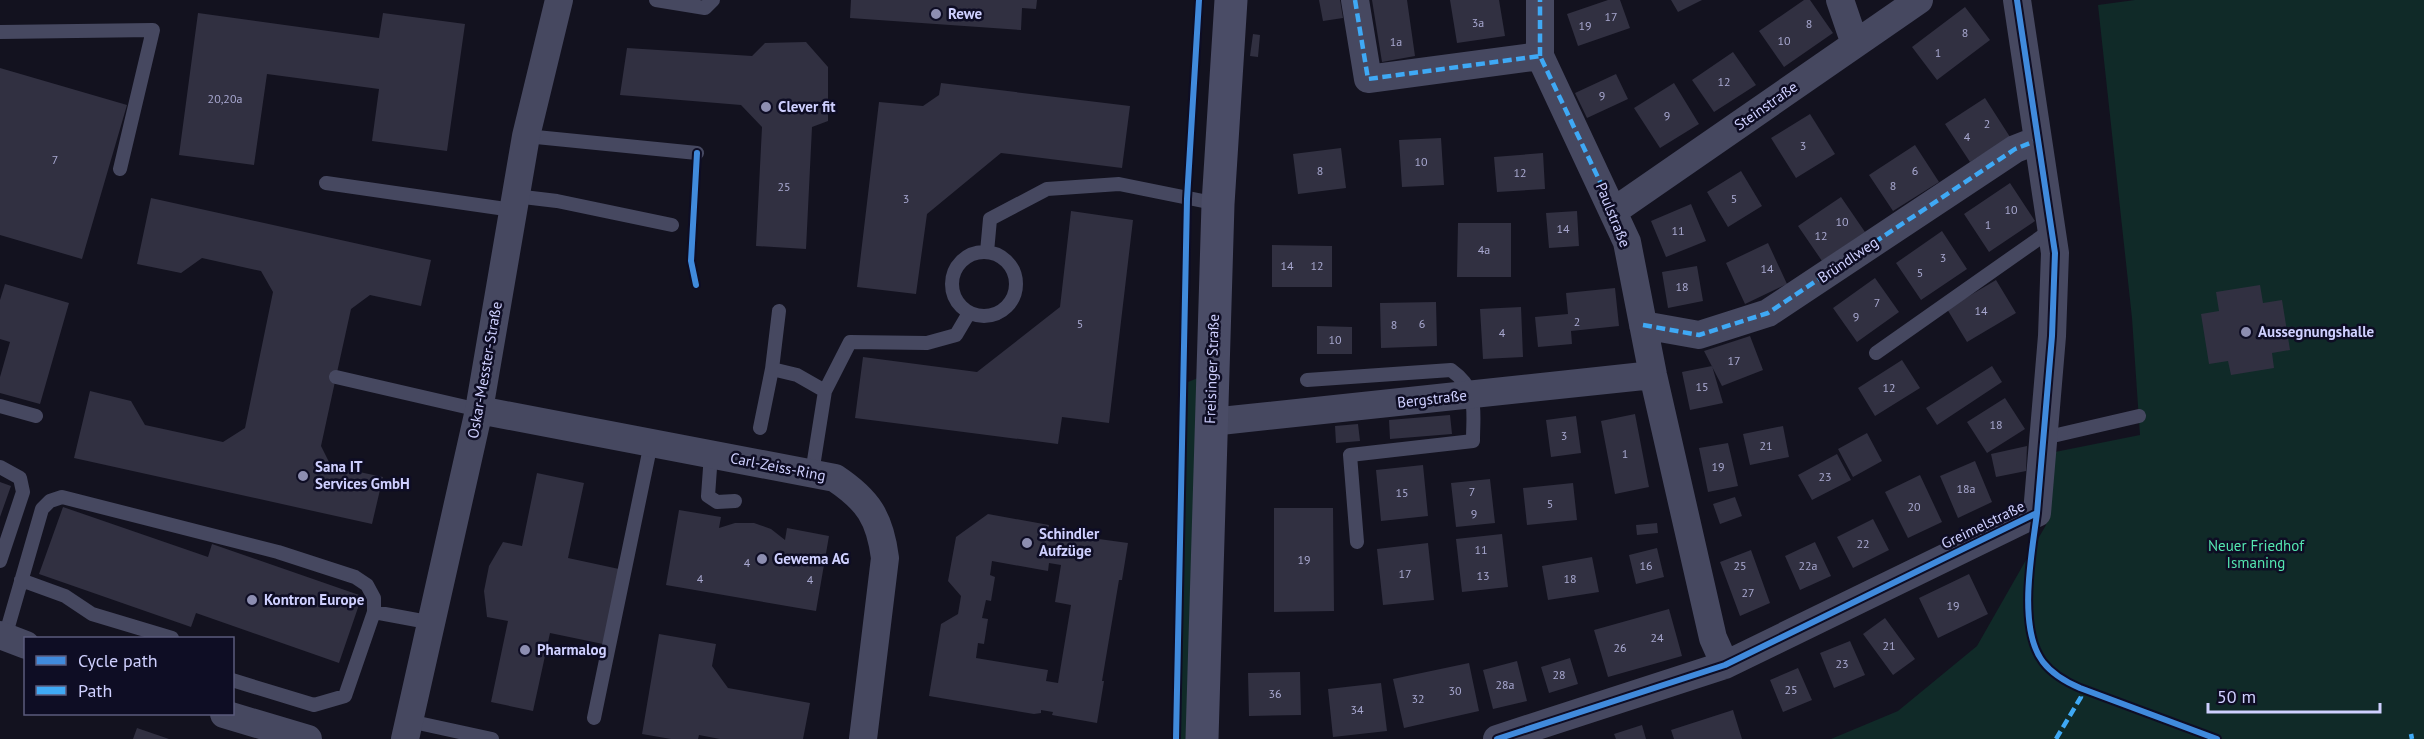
<svg xmlns="http://www.w3.org/2000/svg" width="2424" height="739" font-family="'PT Sans',sans-serif">
<rect width="100%" height="100%" fill="#13121f"/>
<path fill="#102a28" d="M2135,0H2424V739H1831L1898,711L1977,646L2046,525L2055,452L2140,435L2132,318L2098,5Z
M1198,378L1189,739H1178L1188,382Z"/>
<path fill="#313041" fill-rule="evenodd" d="M851,0H1037L1036,9L1022,8L1021,30L850,18Z
M1319,0H1340L1343,18L1323,21Z
M1372,0H1407L1415,56L1382,62Z
M1450,0H1499L1505,36L1457,43Z
M1608,0H1620L1630,28L1578,46L1567,14Z
M1671,0H1702L1678,12Z
M1804,0H1810L1833,33L1784,67L1759,31Z
M1965,7L1990,40L1937,80L1912,47Z
M198,13L379,38L383,13L465,24L447,151L372,141L379,89L267,74L254,165L179,155Z
M1253,34L1260,35L1258,57L1250,56Z
M806,42L828,67V121L812,127L806,249L756,246L762,127L741,105L620,95L627,48L752,56L765,43Z
M1733,52L1756,85L1714,112L1692,80Z
M0,68L127,105L82,259L0,235Z
M1616,74L1628,99L1587,118L1575,93Z
M941,83L1130,106L1122,168L1001,153L927,214L916,294L857,287L879,102L923,106L939,95Z
M1674,83L1699,124L1660,148L1634,108Z
M1985,98L2010,137L1970,162L1945,124Z
M1810,114L1835,154L1796,178L1771,138Z
M1441,138L1444,185L1402,187L1399,140Z
M1915,145L1939,182L1893,211L1869,175Z
M1341,148L1346,188L1298,194L1293,154Z
M1543,153L1545,189L1497,192L1494,157Z
M1741,171L1762,206L1728,227L1707,192Z
M2010,183L2035,221L1989,252L1964,214Z
M1841,197L1865,232L1822,261L1798,226Z
M151,198L431,260L421,306L370,295L351,309L336,377L321,446L331,466L383,477L372,524L74,458L90,391L131,401L145,425L223,442L245,428L273,292L261,271L202,258L181,273L137,264Z
M1691,204L1706,241L1666,257L1651,221Z
M1071,211L1133,220L1109,423L1062,417L1058,444L855,418L863,357L977,372L1060,307Z
M1577,211L1579,246L1549,248L1546,213Z
M1458,223H1511V277H1457Z
M1942,231L1967,269L1921,300L1896,263Z
M1768,243L1787,284L1745,304L1726,263Z
M1272,245L1332,246V287H1272Z
M1697,266L1703,301L1668,308L1662,272Z
M1875,278L1899,312L1857,342L1833,308Z
M1996,280L2016,313L1967,342L1947,309Z
M5,284L69,303L40,404L0,393V377L10,342L0,339V300Z
M2260,285L2263,303L2282,300L2290,350L2272,353L2274,368L2231,375L2228,361L2209,364L2201,314L2219,311L2216,292Z
M1615,288L1619,326L1571,331L1572,344L1538,347L1535,317L1568,314L1566,293Z
M1436,302L1437,346L1381,348L1380,303Z
M1521,307L1523,357L1483,359L1480,309Z
M1317,326L1352,327V354H1317Z
M1750,336L1763,370L1722,386L1704,351Z
M1902,360L1920,388L1875,416L1858,388Z
M1712,366L1723,403L1690,410L1682,372Z
M1992,366L2002,382L1937,425L1926,408Z
M2005,398L2025,429L1987,453L1967,422Z
M1635,414L1649,487L1615,494L1601,421Z
M1450,415L1452,434L1390,439L1389,420Z
M1576,416L1581,453L1551,457L1546,420Z
M1358,424L1360,441L1336,443L1335,426Z
M1783,426L1789,457L1750,465L1743,434Z
M1867,433L1882,461L1853,477L1838,449Z
M1728,443L1738,486L1708,492L1699,448Z
M2027,446L2026,471L1996,477L1991,454Z
M1837,454L1851,480L1812,500L1798,475Z
M1975,461L1992,502L1958,518L1940,476Z
M1423,465L1428,516L1381,521L1376,470Z
M537,473L584,483L568,558L619,569L603,644L550,633L533,711L491,702L508,621L487,617L484,591L489,566L503,542L522,546Z
M1920,475L1942,522L1908,538L1885,492Z
M1490,479L1495,523L1456,527L1451,483Z
M0,482L11,486L0,517Z
M1573,483L1577,520L1527,525L1523,488Z
M1735,497L1742,516L1720,524L1713,504Z
M63,507L208,557L212,544L362,596L339,663L196,613L191,627L39,574Z
M1274,508H1333L1334,611L1274,612Z
M679,510L721,517L719,528L735,523H754L771,529L785,540L787,528L829,536L816,611L666,585Z
M988,514L1049,525L1048,529L1055,530V533L1128,543L1122,580H1119L1102,681H1104L1097,723L1052,715L1053,712L1041,710V713L1034,714L929,696L941,624L958,614L961,596L948,581L956,537ZM992,561L1048,571L1049,563L1061,565L1055,602L1071,605L1058,683L1046,681L1048,670L976,658L978,643L984,644L988,619L982,618L986,600L991,601L995,577L990,575Z
M1873,519L1889,550L1853,568L1837,537Z
M1657,523L1658,533L1637,535L1636,525Z
M1502,534L1508,587L1462,592L1456,539Z
M1815,542L1831,576L1800,590L1785,556Z
M1428,543L1434,600L1383,605L1377,549Z
M1657,548L1664,577L1636,584L1629,555Z
M1751,550L1770,603L1740,616L1720,562Z
M1592,557L1599,592L1548,600L1542,566Z
M1969,574L1988,614L1938,638L1919,598Z
M1669,609L1682,656L1608,677L1594,630Z
M1885,618L1915,659L1893,675L1863,634Z
M659,634L716,644L712,666L728,688L810,703L803,739H720L699,735L698,739H671L642,734Z
M1850,641L1865,675L1834,688L1820,653Z
M1570,658L1578,684L1549,693L1541,667Z
M1517,661L1527,701L1493,709L1483,670Z
M1469,663L1479,711L1404,728L1393,679Z
M1798,668L1812,700L1783,712L1770,680Z
M1300,672L1301,715L1249,716L1248,673Z
M1381,683L1387,731L1333,737L1328,689Z
M1733,710L1742,739H1674L1671,730Z
M1642,725L1646,739H1616L1614,734Z
M137,728L169,739H133Z"/>
<g fill="none" stroke-linecap="round" stroke-linejoin="round">
<path stroke="#464860" stroke-width="14" d="M656,0L705,8L713,0
M0,32L153,30L120,169
M526,136L697,153
M326,183L513,210
M515,196L557,201L672,225
M952 284a32 32 0 1 1 64 0a32 32 0 1 1-64 0Z
M987,252L990,219L1047,189L1119,184L1218,204
M1876,353L2051,230
M772,369L779,311
M336,377L479,410
M1307,380L1451,370C1479,390 1473,409 1473,441L1350,455L1357,542
M0,406L36,416
M760,428L772,369L797,375L825,391
M2044,438L2139,416
M711,454L708,496L717,502L735,501
M0,467L20,478L23,492L0,561
M812,473L825,391L850,342L927,343L956,335L969,313
M21,580L65,596L92,614L172,638
M5,637L42,509L50,501L62,497L278,552L355,577L367,585L374,598V612
M232,680L314,705L345,696L374,612L433,623
M594,718L651,443
M409,721L492,739"/>
<path stroke="#464860" stroke-width="28" d="M1355,0L1368,79L1540,56L1627,242L1653,375L1713,638L1725,665
M1840,0L1855,44
M1540,56V0
M1614,211L1919,0
M1643,325L1699,335L1768,313L2015,149L2038,140
M479,410L835,478C868,500 880,518 885,558L863,739
M1211,422L1653,375
M0,635L26,645
M224,714L308,739
M405,739L479,410L526,136L559,0
M1497,739L1725,665L2037,513L2052,336L2055,253L2017,0"/>
<path stroke="#4a4c66" stroke-width="33" d="M1202,739L1218,204L1231,0"/>
<path stroke="#3fa9f5" stroke-width="4.5" stroke-dasharray="9 4.5" stroke-linecap="butt" d="M1355,0L1368,79L1540,56L1614,211
M1540,56V0
M1643,325L1699,335L1768,313L2015,149L2038,140
M2411,734L2412,739
M2056,739L2081,697L2080,688"/>
<g stroke="#0e0d24" stroke-width="10">
<path id="cycleway" d="M696,285L691,261L697,153
M2037,513C2032,552 2017,628 2043,662C2053,675 2066,682 2080,688L2217,739
M1176,739L1187,199L1199,0
M1497,739L1725,665L2037,513L2052,336L2055,253L2017,0"/>
</g>
<use href="#cycleway" stroke="#408adc" stroke-width="6"/>
</g>
<g fill="#8d8eb1" stroke="#0e0d24" stroke-width="2">
<circle cx="936" cy="14" r="6"/>
<circle cx="766" cy="107" r="6"/>
<circle cx="2246" cy="332" r="6"/>
<circle cx="303" cy="476" r="6"/>
<circle cx="1027" cy="543" r="6"/>
<circle cx="762" cy="559" r="6"/>
<circle cx="252" cy="600" r="6"/>
<circle cx="525" cy="650" r="6"/>
</g>
<g text-anchor="middle" stroke-width="5" stroke-linejoin="round" paint-order="stroke">
<g font-size="12" fill="#a8a8d0">
<text x="1611" y="21">17</text>
<text x="1478" y="27">3a</text>
<text x="1809" y="28">8</text>
<text x="1585" y="30">19</text>
<text x="1965" y="37">8</text>
<text x="1784" y="45">10</text>
<text x="1396" y="46">1a</text>
<text x="1938" y="57">1</text>
<text x="1724" y="86">12</text>
<text x="1602" y="100">9</text>
<text x="225" y="103">20,20a</text>
<text x="1667" y="120">9</text>
<text x="1987" y="128">2</text>
<text x="1967" y="141">4</text>
<text x="1803" y="150">3</text>
<text x="55" y="164">7</text>
<text x="1421" y="166">10</text>
<text x="1320" y="175">8</text>
<text x="1915" y="175">6</text>
<text x="1520" y="177">12</text>
<text x="1893" y="190">8</text>
<text x="784" y="191">25</text>
<text x="906" y="203">3</text>
<text x="1734" y="203">5</text>
<text x="2011" y="214">10</text>
<text x="1842" y="226">10</text>
<text x="1988" y="229">1</text>
<text x="1563" y="233">14</text>
<text x="1678" y="235">11</text>
<text x="1821" y="240">12</text>
<text x="1484" y="254">4a</text>
<text x="1943" y="262">3</text>
<text x="1287" y="270">14</text>
<text x="1317" y="270">12</text>
<text x="1767" y="273">14</text>
<text x="1920" y="277">5</text>
<text x="1682" y="291">18</text>
<text x="1877" y="307">7</text>
<text x="1981" y="315">14</text>
<text x="1856" y="321">9</text>
<text x="1577" y="326">2</text>
<text x="1080" y="328">5</text>
<text x="1422" y="328">6</text>
<text x="1394" y="329">8</text>
<text x="1502" y="337">4</text>
<text x="1335" y="344">10</text>
<text x="1734" y="365">17</text>
<text x="1702" y="391">15</text>
<text x="1889" y="392">12</text>
<text x="1996" y="429">18</text>
<text x="1564" y="440">3</text>
<text x="1766" y="450">21</text>
<text x="1625" y="458">1</text>
<text x="1718" y="471">19</text>
<text x="1825" y="481">23</text>
<text x="1966" y="493">18a</text>
<text x="1472" y="496">7</text>
<text x="1402" y="497">15</text>
<text x="1550" y="508">5</text>
<text x="1914" y="511">20</text>
<text x="1474" y="518">9</text>
<text x="1863" y="548">22</text>
<text x="1481" y="554">11</text>
<text x="1304" y="564">19</text>
<text x="747" y="567">4</text>
<text x="1646" y="570">16</text>
<text x="1740" y="570">25</text>
<text x="1808" y="570">22a</text>
<text x="1405" y="578">17</text>
<text x="1483" y="580">13</text>
<text x="700" y="583">4</text>
<text x="1570" y="583">18</text>
<text x="810" y="584">4</text>
<text x="1748" y="597">27</text>
<text x="1953" y="610">19</text>
<text x="1657" y="642">24</text>
<text x="1889" y="650">21</text>
<text x="1620" y="652">26</text>
<text x="1842" y="668">23</text>
<text x="1559" y="679">28</text>
<text x="1505" y="689">28a</text>
<text x="1791" y="694">25</text>
<text x="1455" y="695">30</text>
<text x="1275" y="698">36</text>
<text x="1418" y="703">32</text>
<text x="1357" y="714">34</text>
</g>
<g font-size="15" font-weight="bold" fill="#cfd0ff" stroke="#0e0d24" text-anchor="start">
<text x="948" y="19">Rewe</text>
<text x="778" y="112">Clever fit</text>
<text x="2258" y="337">Aussegnungshalle</text>
<text x="315" y="472">Sana IT<tspan x="315" dy="17">Services GmbH</tspan></text>
<text x="1039" y="539">Schindler<tspan x="1039" dy="17">Aufzüge</tspan></text>
<text x="774" y="564">Gewema AG</text>
<text x="264" y="605">Kontron Europe</text>
<text x="537" y="655">Pharmalog</text>
</g>
<g font-size="15" fill="#cfd0ff" stroke="#0e0d24">
<text transform="translate(1766 106) rotate(-35)" y="5">Steinstraße</text>
<text transform="translate(1613 215) rotate(68)" y="5">Paulstraße</text>
<text transform="translate(1848 260) rotate(-34)" y="5">Bründlweg</text>
<text transform="translate(1212 369) rotate(-88)" y="5">Freisinger Straße</text>
<text transform="translate(485 370) rotate(-80)" y="5">Oskar-Messter-Straße</text>
<text transform="translate(1432 399) rotate(-6)" y="5">Bergstraße</text>
<text transform="translate(778 467) rotate(11)" y="5">Carl-Zeiss-Ring</text>
<text transform="translate(1983 525) rotate(-26)" y="5">Greimelstraße</text>
</g>
<g font-size="15" fill="#54e6b0" stroke="#0e0d24">
<text x="2256" y="551">Neuer Friedhof<tspan x="2256" dy="17">Ismaning</tspan></text>
</g>
</g>
<rect x="24" y="637" width="210" height="78" fill="#0e0d24" stroke="#5b5b7c" stroke-width="1.5"/>
<rect x="36" y="656" width="30" height="9" fill="#408adc" stroke="#5b5b7c" stroke-width="1.5"/>
<text x="78" y="667" font-size="18" fill="#cfd0ff">Cycle path</text>
<rect x="36" y="686" width="30" height="9" fill="#3fa9f5" stroke="#5b5b7c" stroke-width="1.5"/>
<text x="78" y="697" font-size="18" fill="#cfd0ff">Path</text>
<path d="M2208 703v9h172v-9" fill="none" stroke="#cfd0ff" stroke-width="3"/>
<text x="2217" y="703" font-size="18" fill="#cfd0ff" stroke="#0e0d24" stroke-width="4.5" paint-order="stroke">50 m</text>
</svg>
